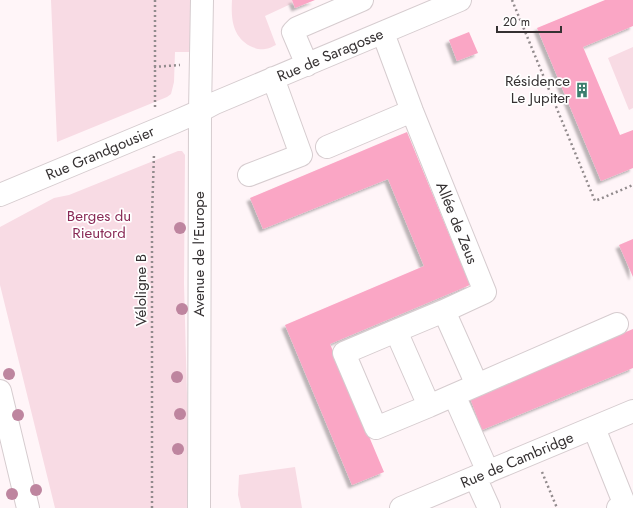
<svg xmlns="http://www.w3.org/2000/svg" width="633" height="508" font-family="Jost,sans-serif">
<defs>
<filter id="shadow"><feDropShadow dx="-3.5" dy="3.5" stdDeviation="1" flood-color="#0004"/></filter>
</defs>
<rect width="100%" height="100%" fill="#fff5f8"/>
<path fill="#f8dbe4" d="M51,0H190V52H175L174,82L171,94L167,97L57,142Z
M232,0H292L293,3L265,16L276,45C273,46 269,49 265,49C260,50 254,48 250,46C232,36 231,18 232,0Z
M633,47V108L629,110L608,58Z
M178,151H182L185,155L184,284L190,508H55L0,285V227L54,198L69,195Z
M295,467L302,508H241L238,495L239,475Z"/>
<path fill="#faa6c5" filter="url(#shadow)" d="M292,0H315L295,8Z
M605,0H633V26L583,47L620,135L633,130V168L601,181L537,28Z
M469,32L478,53L457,61L449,40Z
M407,132L470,285L330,344L384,472L352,485L285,325L424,266L388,179L263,229L250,198Z
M633,239V277L619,245Z
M633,329V368L482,430L470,398Z"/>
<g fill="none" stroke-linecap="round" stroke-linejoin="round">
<g stroke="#d6cccf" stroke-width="24">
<path id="minor" d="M383,33L412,111L485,292L444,311
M307,65L293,32L297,28L362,0
M327,147L412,111
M249,175L301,155L273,78
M0,195L175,122L200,111L215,103L460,0
M396,331L344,353L376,428L429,406
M477,385L617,324
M0,391L28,508
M454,395L429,406L396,331L444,311L477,385L454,395L488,472
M594,428L624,503L622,506L618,508
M475,477L489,508
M199,508L200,111L202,0
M401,508L633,411"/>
</g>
<path stroke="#928b8d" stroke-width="2.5" stroke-dasharray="2 3" stroke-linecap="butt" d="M512,0L595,201L633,185
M154,67L180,65
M155,107V0
M542,472L557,508
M152,508V215L154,154"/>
<use href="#minor" stroke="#fff" stroke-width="22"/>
</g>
<g fill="#be859f">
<circle cx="180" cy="228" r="6"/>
<circle cx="182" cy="309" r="6"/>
<circle cx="9" cy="374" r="6"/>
<circle cx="177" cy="377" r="6"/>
<circle cx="180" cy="414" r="6"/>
<circle cx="18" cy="415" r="6"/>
<circle cx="178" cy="449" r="6"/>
<circle cx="36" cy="490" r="6"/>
<circle cx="12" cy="494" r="6"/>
</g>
<defs>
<g id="building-bare" transform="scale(1.2)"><path d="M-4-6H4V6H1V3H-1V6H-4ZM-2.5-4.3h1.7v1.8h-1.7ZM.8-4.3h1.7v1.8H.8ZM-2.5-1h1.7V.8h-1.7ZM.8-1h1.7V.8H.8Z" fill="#3c7e6e" stroke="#fff" stroke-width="2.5" paint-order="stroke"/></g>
</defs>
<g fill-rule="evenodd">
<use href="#building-bare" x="582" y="90"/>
</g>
<g text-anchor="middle" stroke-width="3.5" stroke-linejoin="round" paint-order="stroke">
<g font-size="15" fill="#353132" stroke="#fff">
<text transform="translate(330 55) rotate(-23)" y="5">Rue de Saragosse</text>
<text transform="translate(100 153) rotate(-23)" y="5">Rue Grandgousier</text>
<text transform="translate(457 223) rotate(68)" y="5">Allée de Zeus</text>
<text transform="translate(199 254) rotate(-90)" y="5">Avenue de l'Europe</text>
<text transform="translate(141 290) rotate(-90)" y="5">Véloligne B</text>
<text transform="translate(517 460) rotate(-23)" y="5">Rue de Cambridge</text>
</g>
<g font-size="15" fill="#353132" stroke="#fff" text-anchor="end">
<text x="570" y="86">Résidence<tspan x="570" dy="17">Le Jupiter</tspan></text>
</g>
<g font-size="15" fill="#892a56" stroke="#fff">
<text x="99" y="221">Berges du<tspan x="99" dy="17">Rieutord</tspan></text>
</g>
</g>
<path d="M497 26v6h64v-6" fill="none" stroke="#353132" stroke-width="2"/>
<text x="503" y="26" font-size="12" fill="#353132" stroke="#ffffff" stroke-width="3" paint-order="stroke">20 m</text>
</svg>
